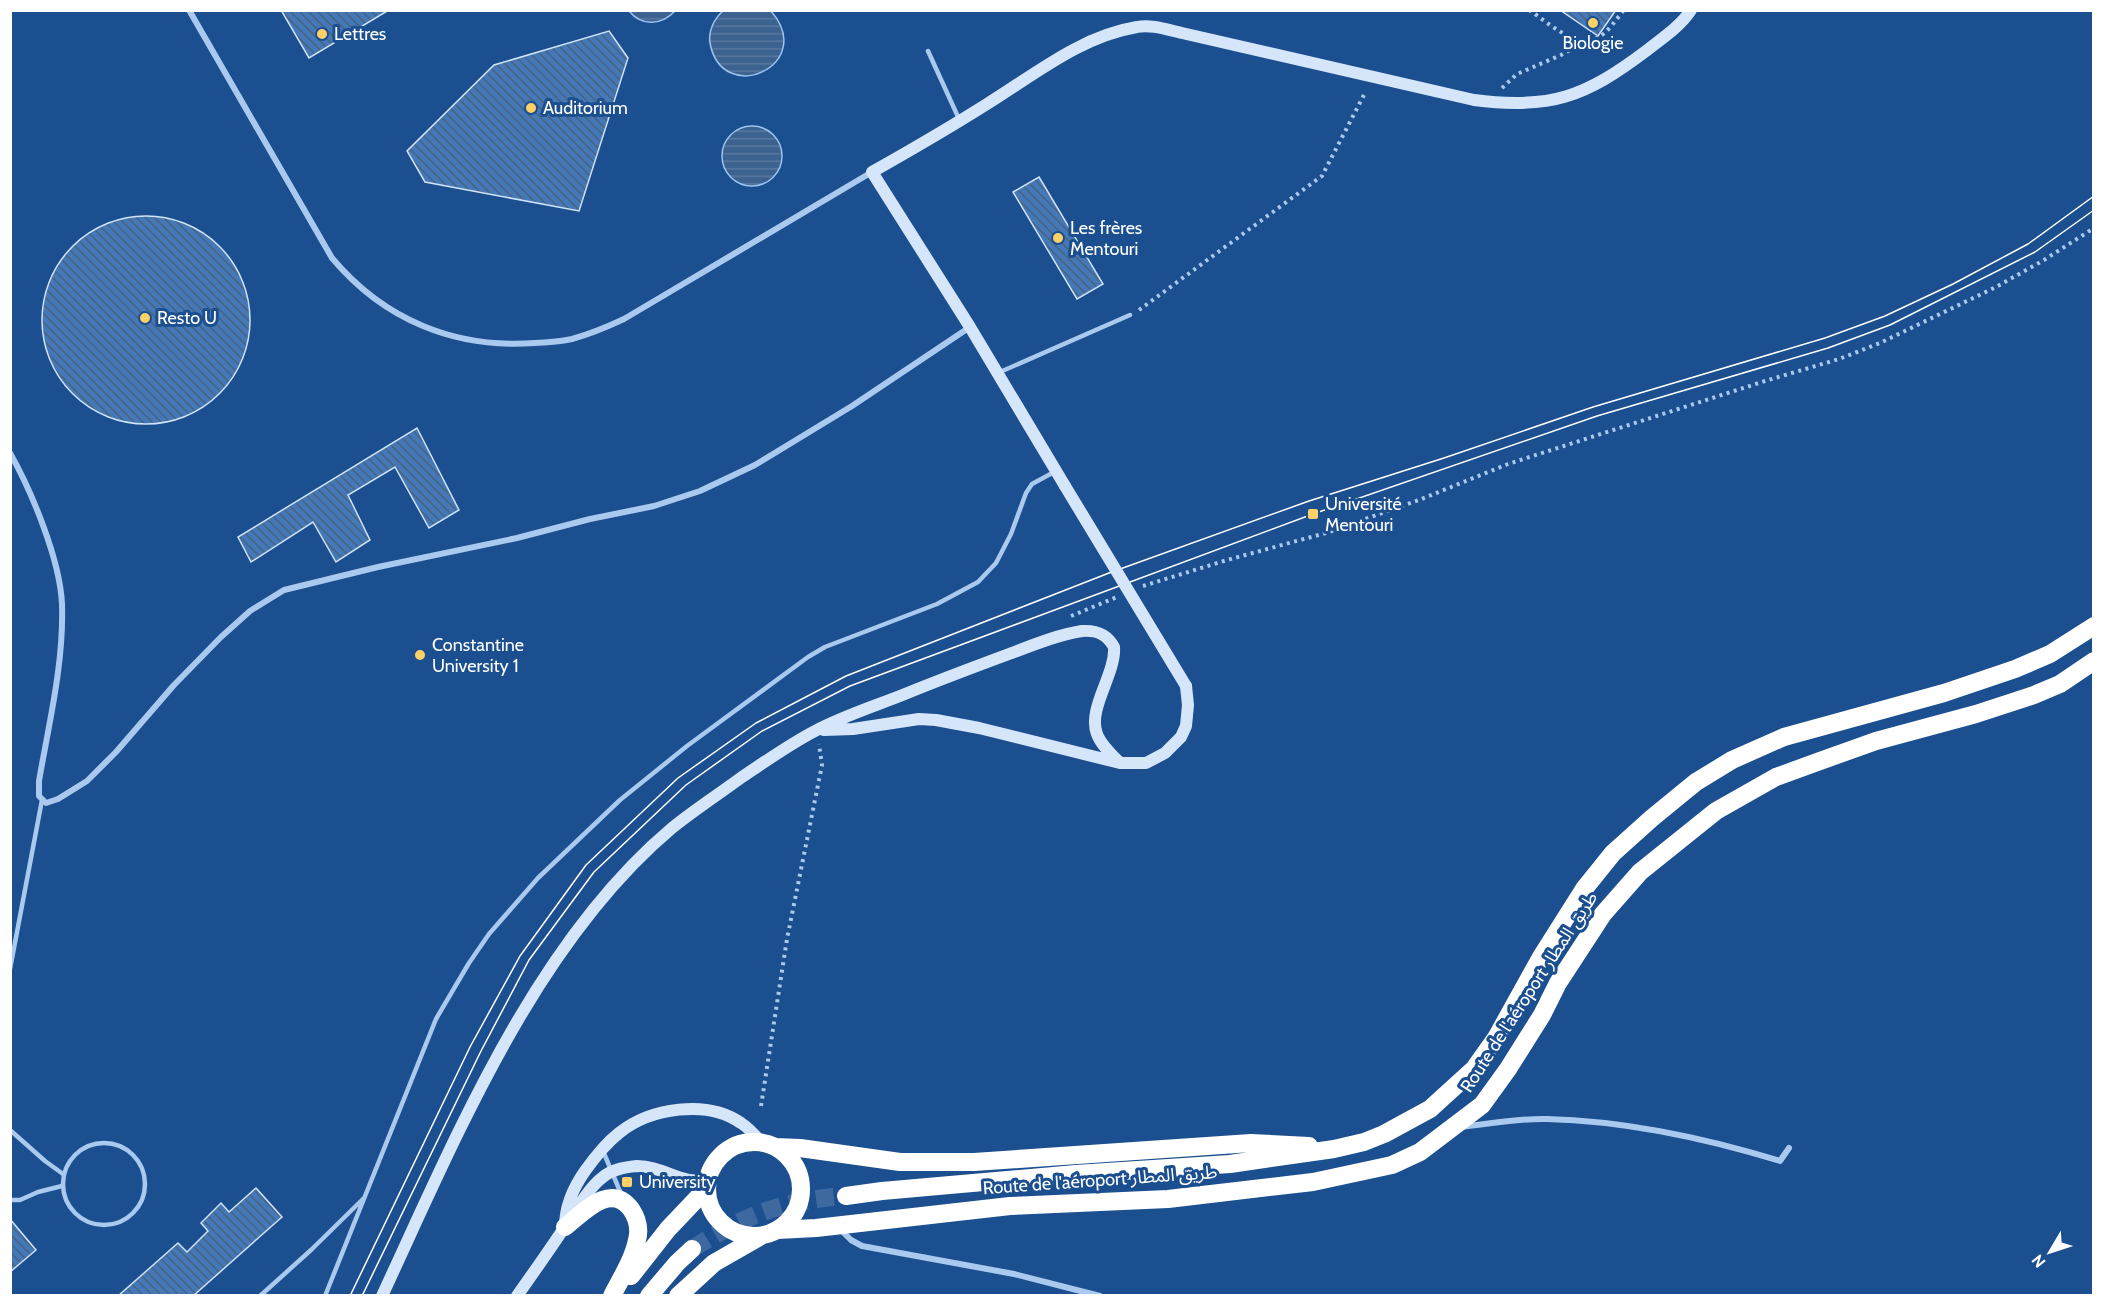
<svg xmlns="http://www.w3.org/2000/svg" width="2104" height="1306" font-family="Cabin,'Noto Sans Arabic',sans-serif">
<defs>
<pattern id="water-rules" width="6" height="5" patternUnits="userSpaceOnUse" patternTransform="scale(1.5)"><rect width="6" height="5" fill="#3c6290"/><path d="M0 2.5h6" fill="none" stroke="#597aa1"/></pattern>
<pattern id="building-back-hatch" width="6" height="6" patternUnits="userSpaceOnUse" patternTransform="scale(1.5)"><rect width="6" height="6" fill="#4478b7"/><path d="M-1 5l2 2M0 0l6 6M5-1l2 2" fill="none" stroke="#486282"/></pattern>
</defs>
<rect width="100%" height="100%" fill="#1b4f8f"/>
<path fill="url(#water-rules)" stroke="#9cc4f0" stroke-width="1.5" d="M629,11H675C662,25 642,27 629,11Z
M723,11H771C818,65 722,108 710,43C708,31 714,19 723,11Z
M722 156a30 30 0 1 1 60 0a30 30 0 1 1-60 0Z"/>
<path fill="url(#building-back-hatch)" stroke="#cfe3fa" stroke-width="1.5" d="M281,10H389L309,58Z
M1560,10H1616L1598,36Z
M609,31L628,58L579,211L425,182L407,151L494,65Z
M1039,177L1103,284L1077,299L1013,192Z
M42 320a104 104 0 1 1 208 0a104 104 0 1 1-208 0Z
M417,428L459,510L429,528L395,467L348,495L370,540L336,562L313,522L251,562L238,537Z
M256,1188L282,1217L193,1296H118L178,1243L187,1252L208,1231L201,1223L221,1203L229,1212Z
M10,1219L36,1250L10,1272Z"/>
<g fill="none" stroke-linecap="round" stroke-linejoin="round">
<path stroke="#3d69a0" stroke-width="18" stroke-dasharray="18 9" stroke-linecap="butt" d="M692,1249C745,1215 783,1200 846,1196"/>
<path stroke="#a9c9ee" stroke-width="4" stroke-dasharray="3 4.5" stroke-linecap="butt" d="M1529,10C1548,22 1575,49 1597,38C1608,33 1616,19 1624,10
M1502,88L1517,74L1561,55L1584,42
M1139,310L1322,176L1366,91
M1143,586L1227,560L1326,533L1419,500L1508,464L1765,381L1839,359L1880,343L1996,287L2044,260L2094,228
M1071,616L1117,597
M761,1106L787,939L822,765L819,744"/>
<path stroke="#a9c9ee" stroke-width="4.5" d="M928,51L959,119
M1000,372L1130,315
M10,969L42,800
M10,1130L45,1161L63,1174
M63 1184a41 41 0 1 1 82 0a41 41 0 1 1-82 0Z
M603,1151L622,1196
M10,1200H20L38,1192L62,1186
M260,1296L311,1250L363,1199
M325,1296L436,1019L469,963L489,934L538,878L620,800L687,746L808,657L825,647L937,604L978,582L996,563L1011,534L1026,493L1032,484L1056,471"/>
<path stroke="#a9c9ee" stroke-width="6" d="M189,10L332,258C384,320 455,349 535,343C548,342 560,342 572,339C590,334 607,327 624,319L872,172
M10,453C32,492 60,560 62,604C64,663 49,723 39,781V796L46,803L58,799L87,781L116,752L174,685L221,637L250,611L284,590L378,567L517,538L590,519L654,506L700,491L755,465L852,406L970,327
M1460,1127C1488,1124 1519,1118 1547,1119C1625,1121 1705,1138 1780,1161L1789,1148
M840,1229L851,1240L862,1246L1014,1274L1100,1296"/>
<path stroke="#d6e6fa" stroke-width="12" d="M1065,486L970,327L872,172C911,150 949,128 987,104C1034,75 1081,36 1137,27C1151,24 1168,30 1182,33L1474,100C1550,110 1585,97 1646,51C1661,39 1680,27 1691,10
M824,730L853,729L919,719L936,720L979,728L1120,763H1146L1165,753L1181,737L1186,726L1188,705L1186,686
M565,1227C565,1206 573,1188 585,1171C595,1157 605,1144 619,1133C650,1108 707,1099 741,1123C749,1128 755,1135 761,1142
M382,1296C456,1137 535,943 672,828C694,810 719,794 742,777C766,761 790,744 815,731C843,716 875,706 905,694C939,680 974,667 1009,654C1033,645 1057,635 1082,631C1097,630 1107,634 1114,647C1116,674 1087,709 1097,734C1101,745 1112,755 1120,763
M517,1296C533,1273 549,1251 564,1228C576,1212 587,1189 603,1177C612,1169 626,1167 637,1166C665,1166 681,1186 708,1179"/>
<path stroke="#fff" stroke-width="18" d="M707 1189a47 47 0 1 1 94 0a47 47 0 1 1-94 0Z
M775,1147L800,1148L900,1162H974L1251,1143L1309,1146
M846,1196L882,1191L1076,1174L1230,1164L1334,1149L1364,1142L1384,1134L1430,1109L1474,1069L1496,1038L1541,957L1584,889L1613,853L1652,818L1696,782L1732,760L1784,737L1944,693L2015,669L2050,654L2094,626
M565,1227C584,1212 610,1182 631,1209C637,1218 640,1229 637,1240C633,1260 621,1278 612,1296
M777,1230L816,1228L1010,1206L1168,1199L1313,1182L1392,1165L1420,1152L1482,1105L1508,1069L1542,1015L1558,983L1603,914L1640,872L1716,811L1776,777L1820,761L1876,741L1976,714L2034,695L2060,684L2094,661
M631,1276L668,1229L706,1189
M649,1296L677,1263L692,1249
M678,1296L714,1263L761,1236"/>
<path stroke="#fff" stroke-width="1.5" d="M350,1296L470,1047L520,956L586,865L678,778L756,723L846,676L1109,573L1309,501L1444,458L1593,407L1825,338L1885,316L1953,284L2028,244L2094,196
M362,1296L481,1051L529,960L594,872L686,785L762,731L850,686L1313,514L1597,416L1828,348L1890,325L2035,252L2094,210"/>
<path stroke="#d6e6fa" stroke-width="12" d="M1065,486L1186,686"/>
</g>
<g fill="#ffd166" stroke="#1b4f8f" stroke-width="2">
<circle cx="1593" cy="23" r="6"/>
<circle cx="322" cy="34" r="6"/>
<circle cx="531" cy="108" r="6"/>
<circle cx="1058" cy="238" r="6"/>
<circle cx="145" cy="318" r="6"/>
<rect x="1307" y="508" width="12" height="12" rx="3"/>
<circle cx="420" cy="655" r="6"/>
<rect x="621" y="1176" width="12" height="12" rx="3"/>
</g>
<g text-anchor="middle" stroke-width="6" stroke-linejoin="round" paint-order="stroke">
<g font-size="18" fill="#fff" stroke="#1b4f8f" text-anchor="start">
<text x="334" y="40">Lettres</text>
<text x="1593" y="49" text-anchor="middle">Biologie</text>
<text x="543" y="114">Auditorium</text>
<text x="1070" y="234">Les frères<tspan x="1070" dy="21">Mentouri</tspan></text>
<text x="157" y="324">Resto U</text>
<text x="1325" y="510">Université<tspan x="1325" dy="21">Mentouri</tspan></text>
<text x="432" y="651">Constantine<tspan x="432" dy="21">University 1</tspan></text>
<text x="639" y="1188">University</text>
</g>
<g font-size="18" fill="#fff" stroke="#1b4f8f">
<text transform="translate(1529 992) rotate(-57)" y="6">Route de l'aéroport طريق المطار</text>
<text transform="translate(1100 1180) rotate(-4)" y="6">Route de l'aéroport طريق المطار</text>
</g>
</g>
<rect width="2104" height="1306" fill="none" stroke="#ffffff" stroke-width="24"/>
<g transform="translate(2050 1252) rotate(231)" stroke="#1b4f8f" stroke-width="4.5" paint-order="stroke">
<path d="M0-4.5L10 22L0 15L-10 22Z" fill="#ffffff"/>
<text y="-9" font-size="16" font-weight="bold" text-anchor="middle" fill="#ffffff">N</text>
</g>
</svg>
